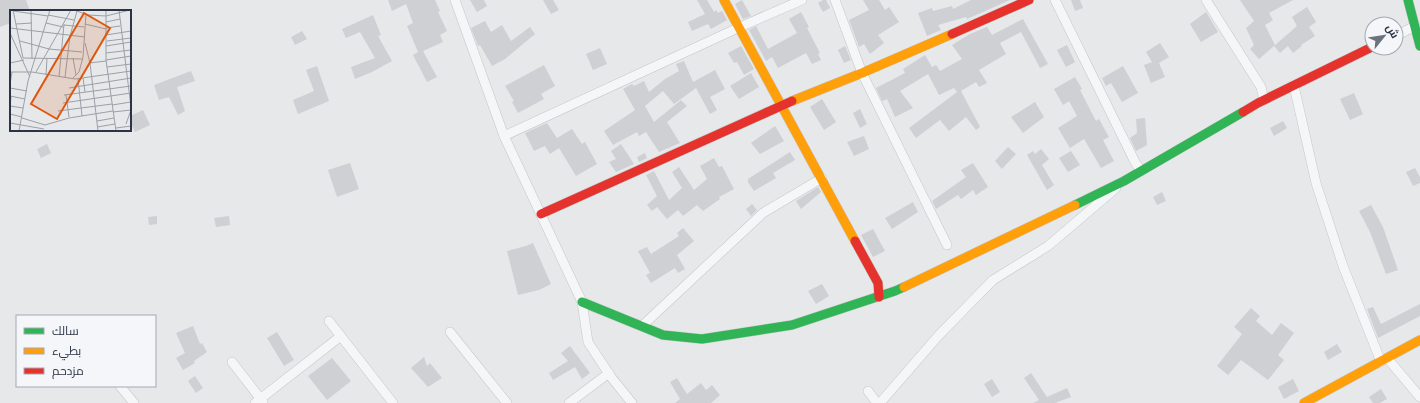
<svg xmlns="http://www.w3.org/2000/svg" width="1420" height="403" font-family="'Noto Sans',Cairo,sans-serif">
<rect width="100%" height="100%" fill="#e6e8ea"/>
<path fill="#ced0d3" d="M0,0H26L30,11H11V23L0,27Z
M388,0H435L440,11L438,12L447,31L440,35L443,42L423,51L437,77L427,82L413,55L418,52L407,26L413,23L406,4L392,11Z
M470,0H484L487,6L477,12Z
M543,0H553L559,10L551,14Z
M697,0H707L714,12L716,10L718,13L722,11L727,20L711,29L708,24L692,31L688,22L705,14Z
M742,0L751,16L743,19L735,4Z
M823,0H826L830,8L823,12L818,3Z
M863,0H879L885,10L889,7L899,22L878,35L884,43L870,54L864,44L859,47L849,20L869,10Z
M971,0H1010L967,19L966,17L938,25L941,30L927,36L918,13L932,8L933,11L952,6L953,9Z
M1071,0H1080L1083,8L1075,11Z
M1240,0H1293L1269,13L1273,20L1265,25L1275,45L1259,59L1250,49L1254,45L1246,28L1254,21Z
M1307,7L1316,22L1309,27L1315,36L1301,45L1302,46L1293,53L1288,46L1280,53L1274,46L1297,26L1292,17Z
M801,12L809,27L807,28L820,53L818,54L821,60L812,64L806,53L778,68L772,57L766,61L749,30L756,26L768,49L797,33L789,19Z
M1206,12L1218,32L1201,42L1190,24Z
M373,15L381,35L378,36L392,61L372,72L355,79L351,67L375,58L360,32L346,38L342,29Z
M1023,19L1048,64L1040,68L1021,32L1000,43L1006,54L979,70L987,83L979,87L976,82L961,91L980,127L976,130L966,117L949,131L940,120L916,138L909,128L957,92L954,88L939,95L928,74L900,91L913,108L895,117L887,99L882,101L876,88L905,73L903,69L925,55L932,67L936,65L940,71L962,59L952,45L970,34L987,27L992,35Z
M485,21L491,32L502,25L511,41L530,27L535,34L505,59L492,66L480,45L478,46L471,28Z
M302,31L307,39L295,45L291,37Z
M1160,43L1169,57L1159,63L1165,77L1151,83L1144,65L1152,62L1146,52Z
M1067,45L1075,62L1066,67L1057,50Z
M741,46L754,69L744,75L737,62L734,63L728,53Z
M845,46L851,60L844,63L838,50Z
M600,48L607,64L593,70L586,54Z
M684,61L693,82L715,70L725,89L710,97L717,110L710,114L696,88L674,104L663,91L645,106L654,122L681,100L687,106L667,122L680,143L659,152L646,132L639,136L637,132L613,145L604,131L635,110L623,89L632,84L634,86L644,81L649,92L665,79L679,71L676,64Z
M544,65L555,86L541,94L544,99L518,113L512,102L514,101L505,86Z
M317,66L329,101L298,114L293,100L314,91L306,70Z
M1123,66L1138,93L1122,102L1111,83L1106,86L1102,78Z
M191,71L195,81L177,87L185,111L178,115L169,97L159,100L154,85Z
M751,73L759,87L739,99L730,86Z
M1075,77L1082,89L1080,90L1096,121L1099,119L1109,137L1103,140L1114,161L1101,168L1084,139L1070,148L1058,128L1077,116L1069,101L1063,105L1054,89Z
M1354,93L1363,114L1350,120L1340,99Z
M822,99L836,122L824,130L810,107Z
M1035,102L1044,117L1023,133L1011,117Z
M860,109L867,124L860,128L853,113Z
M143,110L150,125L135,132L130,122V116Z
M1145,118L1147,145L1136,151L1130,138L1137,133L1136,119Z
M1283,121L1287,128L1274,136L1270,128Z
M547,123L557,138L572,129L582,144L585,142L597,164L576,176L559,148L550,154L545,146L534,151L525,133Z
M775,126L784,141L760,154L751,143Z
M864,136L869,149L854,156L847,142Z
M47,144L51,153L41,158L37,149Z
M621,144L634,164L616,172L609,162L616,159L611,151Z
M1008,147L1016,154L1002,169L995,161Z
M1041,149L1049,159L1042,165L1054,185L1047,190L1027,155L1033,151L1035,154Z
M1071,151L1080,165L1068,172L1059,158Z
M790,152L795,160L773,173L776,178L754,191L748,182V179Z
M645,153L647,158L639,162L637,157Z
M714,158L719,167L722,166L734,189L719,197L720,199L703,211L697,205L683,216L678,210L667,219L657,207L652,211L647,205L657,196L646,175L654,171L669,200L682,188L672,172L679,167L694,190L707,179L700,166Z
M350,163L359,189L337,197L328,170Z
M973,163L988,187L976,195L973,190L961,199L958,195L936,209L932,201L966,177L961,170Z
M1415,168L1420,177V183L1413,186L1406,172Z
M818,187L821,192L801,209L796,201Z
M1162,192L1166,201L1157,205L1153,197Z
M913,202L918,212L892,229L885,218Z
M752,204L757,210L751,216L746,209Z
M1371,205L1383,227L1398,270L1386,274L1370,232L1359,211Z
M157,216V224L149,225L148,217Z
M229,216L230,225L216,227L214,218Z
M683,228L694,241L677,255L685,269L678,273L675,268L651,283L646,275L650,273L638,251L647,247L651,254L679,236L677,233Z
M873,229L885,251L873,257L861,235Z
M533,243L551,284L539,290L518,295L507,251L526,246Z
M822,284L829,296L816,304L808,291Z
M1420,304V316L1378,338L1367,309L1373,307L1381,324Z
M1251,308L1260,316L1256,321L1272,335L1281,323L1294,333L1278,355L1284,360L1268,380L1241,360L1228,375L1217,366L1242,334L1234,327Z
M193,326L200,344L202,343L207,352L194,361L195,363L183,370L176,358L185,353L176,333Z
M277,332L294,360L284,366L267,338Z
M1337,344L1342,352L1328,360L1324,352Z
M570,346L590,373L582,379L575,367L553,380L549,373L568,361L561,353Z
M424,357L427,366L430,363L442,378L428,387L411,368Z
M332,358L351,381L327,400L308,376Z
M1031,373L1047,397L1067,388L1071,397L1055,403H1033L1039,400L1024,378Z
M195,376L203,388L196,393L188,381Z
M677,378L687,394L701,383L706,390L712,385L720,395L711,403H675L680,399L670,382Z
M992,379L1000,392L992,397L984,384Z
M1293,379L1299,391L1284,399L1278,387Z
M1381,389L1387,399L1380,403H1373L1369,397Z"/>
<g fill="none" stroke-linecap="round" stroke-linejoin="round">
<g stroke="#c4c6c8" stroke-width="10">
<path id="street" d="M455,0L504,136L582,302L588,342L611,377L632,403
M835,0L862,73L947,245
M1055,0L1135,162L1141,171
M1206,0L1261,87L1264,100
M1396,36L1415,26
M1294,86L1316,183L1343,266L1381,362
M504,136L740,27L802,0
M329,321L393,403
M642,326L763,213L822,178
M450,332L507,403
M1387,358L1420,397
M232,362L263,402
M120,386L134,403
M868,391L877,403
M255,403L341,336
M569,403L609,373
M880,403L939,335L993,280L1048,246L1116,188"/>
</g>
<g stroke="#c4c6c8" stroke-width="10">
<path id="fast" d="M1408,0L1420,46
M1075,205L1124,181L1243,112
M582,302L663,335L702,339L792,325L895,291L904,287"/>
</g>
<g stroke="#c4c6c8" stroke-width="10">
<path id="slow" d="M724,0L855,241
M792,101L862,73L952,34
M904,287L1075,205
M1304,403L1420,340"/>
</g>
<g stroke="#c4c6c8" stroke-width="10">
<path id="jam" d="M952,34L1029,0
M1243,112L1258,103L1372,47
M541,214L792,101
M855,241L878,283L879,297"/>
</g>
<use href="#street" stroke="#f5f6f7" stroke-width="9"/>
<use href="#fast" stroke="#30b455" stroke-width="9"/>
<use href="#slow" stroke="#ff9f0a" stroke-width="9"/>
<use href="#jam" stroke="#e5322d" stroke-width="9"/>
</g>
<g transform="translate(10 10)">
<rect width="121" height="121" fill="#e6e8ea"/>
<path fill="none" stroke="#9ba0a8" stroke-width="1" d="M3,0L13,48L73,49M21,0L22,49M64,0L78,5L96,6L120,0M96,0V50L106,121M109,0L121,97M3,1L38,6M38,5L64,10M96,12L110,9M36,13L53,17M6,14L22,13M75,14L96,19M54,15L74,17M0,18L75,27M96,18L110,16M0,23L20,67M96,25L121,21M10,31L39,39L72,42M97,31L121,28M75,33L80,53M96,36L121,32M96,43L121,40M63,48L66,65M96,50L121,46M0,53L14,50M79,53L96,51M80,53L88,121M97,57L121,54M0,62H22L65,69L121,61M26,62L61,0M36,65L37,48M49,67L54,14M55,67L60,26L67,1M63,68L69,62L73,47L76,4M73,68L75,82M68,69L72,106M0,74L2,62M0,78L17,81M59,78L121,68M54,85L121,76M56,85L59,107M0,86L15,89M1,87L0,96L13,98M53,93L121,83M102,95L121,92M48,101L102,94M103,102L121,100M0,104L12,107M12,108L35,115L59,108L103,101M87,111L104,108M0,113L34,119M116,114L121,100M87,117L105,114M106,118L121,116M9,121L18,71L40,0"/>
<path fill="#df570f" fill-opacity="0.15" stroke="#df570f" stroke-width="2" d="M74,3L100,18L47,109L21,94Z"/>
<rect width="121" height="121" fill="none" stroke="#2b3445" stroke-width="2"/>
</g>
<rect x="16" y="315" width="140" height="72" fill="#f4f6f9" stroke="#a4a8b1"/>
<rect x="24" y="328" width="20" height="6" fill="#30b455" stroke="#a4a8b1"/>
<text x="52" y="335" font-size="12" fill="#2b3445">سالك</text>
<rect x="24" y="348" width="20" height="6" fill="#ff9f0a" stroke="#a4a8b1"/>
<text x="52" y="355" font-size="12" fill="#2b3445">بطيء</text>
<rect x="24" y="368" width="20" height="6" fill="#e5322d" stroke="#a4a8b1"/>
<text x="52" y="375" font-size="12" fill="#2b3445">مزدحم</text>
<g transform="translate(1384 36) rotate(60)"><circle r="19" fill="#f4f6f9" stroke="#a4a8b1"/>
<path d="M0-3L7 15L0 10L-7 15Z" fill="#6c737f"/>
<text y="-6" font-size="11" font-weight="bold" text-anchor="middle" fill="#2b3445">ش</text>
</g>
</svg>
